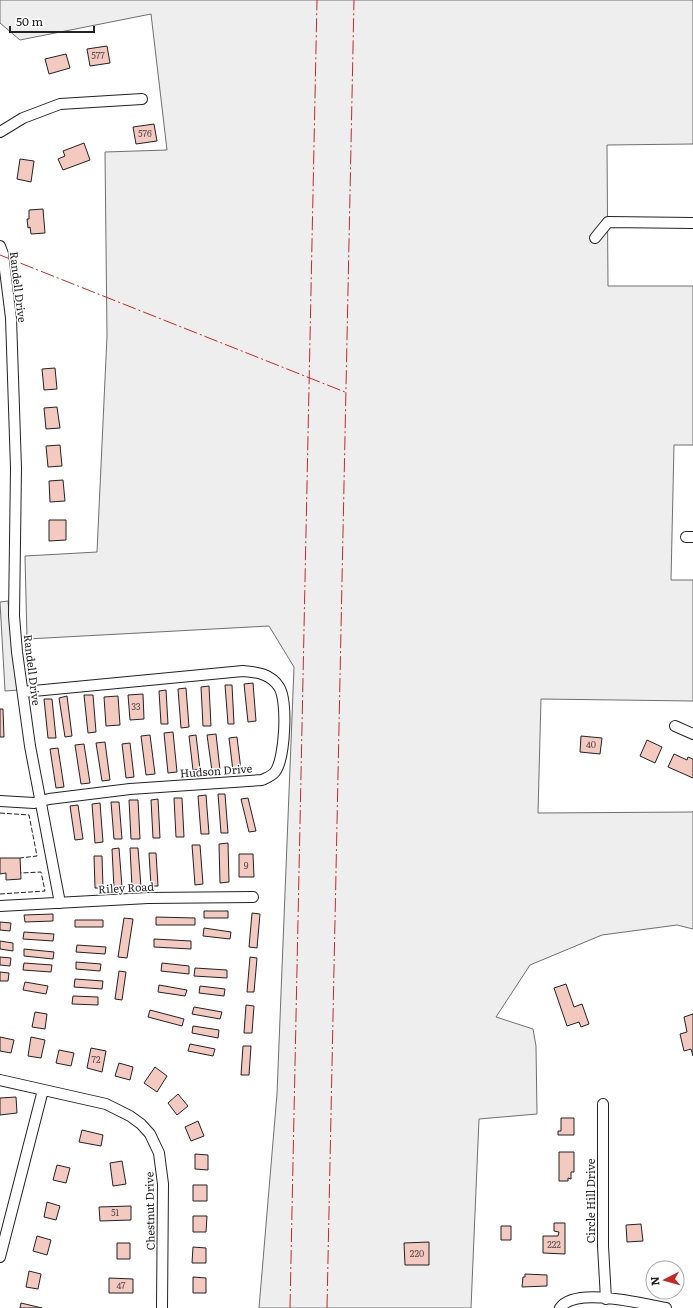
<svg xmlns="http://www.w3.org/2000/svg" width="693" height="1308" font-family="Literata,serif">
<rect width="100%" height="100%" fill="#fff"/>
<path fill="#eee" stroke="#6f6f6f" d="M0,0H693V144L607,145L608,286H693V445H674L671,580H693V701L541,699L538,813L692,812L693,811V929L677,925L602,935L530,965L496,1017L533,1029L536,1046L537,1114L479,1119L471,1308H259L277,1094L294,667L269,626L27,639L25,556L97,552L107,336L105,152L167,150L151,14L20,40L0,23Z"/>
<path fill="#ededed" stroke="#6f6f6f" d="M8,601L13,657L19,690L5,691L0,602Z"/>
<path fill="#f3c9c0" stroke="#222" d="M107,46L110,63L90,66L87,49Z
M66,54L70,68L49,74L45,59Z
M154,124L157,141L136,144L133,127Z
M84,143L90,160L63,170L58,159L65,156L63,151Z
M20,159L34,161L31,182L17,179Z
M43,209L45,233L31,234L30,227L28,228L27,219H29V210Z
M55,368L57,389L44,390L42,369Z
M57,407L60,428L46,429L44,408Z
M60,445L62,466L48,467L46,446Z
M63,480L65,501L50,502L49,481Z
M49,520H66V540L49,541Z
M253,683L256,721L248,722L244,684Z
M225,685H232L234,724H228Z
M209,686L211,726H203L201,687Z
M186,688L189,727L181,728L178,689Z
M166,690L168,724H161L159,691Z
M143,694L144,719L130,720L128,695Z
M84,695H93L96,732L88,733Z
M67,696L72,736L65,737L59,698Z
M118,696L120,725L106,726L104,697Z
M44,699H52L56,738H48Z
M0,709H3L4,737H0Z
M173,732L177,772L168,773L164,733Z
M216,734L220,770L212,771L207,735Z
M150,735L155,774L146,775L141,736Z
M196,735L200,769L193,770L189,736Z
M581,736L602,738L600,754L580,752Z
M237,737L241,770L233,771L229,738Z
M647,740L662,747L655,763L640,756Z
M105,742L110,780L102,781L96,743Z
M130,743L134,777L126,778L122,744Z
M84,744L90,783L81,784L75,745Z
M58,748L64,787L56,788L50,749Z
M674,754L687,760L688,757L693,759V778L668,767Z
M218,794H225L228,833H221Z
M206,795L209,834H201L198,796Z
M174,798H182L184,837H176Z
M248,798L256,831L249,832L241,799Z
M158,799L160,838H153L151,800Z
M129,800H138L140,839H131Z
M111,802H119L122,839H114Z
M100,803L103,842L95,843L92,804Z
M78,805L83,839L75,840L70,806Z
M228,843L229,882L220,883L219,844Z
M192,845H200L203,884L195,885Z
M119,848L122,887L114,888L112,849Z
M130,848H138L141,887H132Z
M149,853H156L158,886H151Z
M239,854H253L254,877H239Z
M94,856H102L103,888H95Z
M0,858H20L21,879L6,880V873L0,874Z
M204,911H228V918H204Z
M252,913L260,914L257,948L249,947Z
M53,914V921L25,922L24,915Z
M156,917L195,918V925H156Z
M124,918L133,919L127,958L118,957Z
M75,920H103V927H75Z
M0,922L11,923L10,931L0,930Z
M204,928L231,932L230,939L203,936Z
M24,932L54,934L53,941L23,939Z
M154,939L191,941V949L154,947Z
M0,941L13,943V951L0,949Z
M77,945L106,947L105,954L76,952Z
M24,949L54,952L53,959L24,956Z
M0,957L11,958L10,966L0,965Z
M250,957L257,958L254,992H247Z
M76,962L101,964L100,971L76,969Z
M24,963L52,965L51,972L23,970Z
M162,963L189,966V974L161,971Z
M195,968L227,970V978L194,976Z
M119,971L126,972L122,1000L115,999Z
M0,972L9,973L8,981H0Z
M75,979L103,981L102,989L74,987Z
M25,982L48,986L46,994L23,990Z
M566,984L574,1007L582,1004L589,1024L581,1027L579,1022L567,1026L554,988Z
M159,985L187,990L185,996L158,992Z
M200,986L225,989L224,996L199,993Z
M73,996L98,997V1005L72,1004Z
M246,1005L254,1006L252,1033H244Z
M194,1007L222,1012L220,1019L192,1014Z
M150,1010L184,1019L182,1026L148,1017Z
M35,1012L47,1014L45,1029L32,1027Z
M693,1014V1056L691,1049L684,1051L680,1034L687,1032L684,1017Z
M193,1026L219,1030L218,1038L192,1033Z
M0,1037L14,1040L11,1053L0,1051Z
M31,1037L45,1040L41,1058L28,1056Z
M190,1044L215,1049L213,1056L188,1051Z
M243,1046H251L249,1075H241Z
M91,1048L106,1051L102,1072L87,1068Z
M59,1050L74,1053L71,1066L56,1063Z
M119,1063L133,1067L130,1080L115,1076Z
M155,1067L167,1076L157,1092L144,1083Z
M178,1094L188,1106L177,1115L168,1103Z
M16,1097L17,1113L0,1115V1098Z
M561,1118H574V1135H558V1131H561Z
M198,1121L204,1136L191,1141L185,1127Z
M82,1130L103,1135L101,1146L79,1142Z
M559,1152H574V1172H571V1179L568,1178V1181H559Z
M195,1154L208,1155V1170L195,1169Z
M122,1161L126,1184L113,1186L110,1163Z
M57,1165L70,1168L66,1183L53,1180Z
M193,1185H207V1201H193Z
M47,1202L60,1206L56,1220L44,1217Z
M131,1206V1220L100,1221L99,1207Z
M193,1216H207L206,1232H193Z
M554,1223H565V1254L543,1253V1236H558L559,1232L554,1231Z
M641,1224L643,1241L627,1242L626,1225Z
M501,1226H511V1240H501Z
M37,1236L51,1240L47,1255L33,1251Z
M429,1242V1265H405L404,1243Z
M117,1243H130V1259H117Z
M193,1247L206,1248V1263H192Z
M29,1271L41,1274L38,1289L26,1287Z
M525,1274L547,1275V1286L522,1287L523,1277H525Z
M193,1277L206,1278V1293H193Z
M109,1278L133,1279V1293H109Z
M21,1303L42,1308H20Z"/>
<g fill="none" stroke-linecap="round" stroke-linejoin="round">
<g stroke="#222" stroke-width="12">
<path id="minor" d="M0,132L23,118L60,104L142,99
M595,238L608,222L693,223
M0,246L3,254L11,318L16,468L14,616L17,652L30,746L60,903
M686,537H693
M675,726L693,734
M0,801L34,803L49,799L130,789L262,780C266,778 272,776 275,772C285,759 288,701 279,687C271,674 257,672 243,671L23,692
M0,906L148,898L253,897
M0,1080L106,1104L130,1116L141,1124L150,1134L159,1153L163,1184L162,1308
M603,1104V1246L606,1299
M0,1257L43,1090
M560,1308C575,1286 643,1304 666,1308"/>
</g>
<use href="#minor" stroke="#fff" stroke-width="10"/>
<path stroke="#222" stroke-width="1" stroke-dasharray="5 2" stroke-linecap="butt" d="M0,813L29,815L37,856L20,858
M0,894L45,891L41,872L21,873"/>
<path stroke="#c62828" stroke-width="1" stroke-dasharray="14 3 2 3" stroke-linecap="butt" d="M0,255L345,392
M290,1308L317,0
M327,1308L354,0"/>
</g>
<g text-anchor="middle" stroke-width="3" stroke-linejoin="round" paint-order="stroke">
<g font-size="9" fill="#564c4a">
<text x="98" y="59">577</text>
<text x="145" y="137">576</text>
<text x="136" y="710">33</text>
<text x="591" y="748">40</text>
<text x="246" y="869">9</text>
<text x="96" y="1063">72</text>
<text x="115" y="1216">51</text>
<text x="554" y="1248">222</text>
<text x="417" y="1257">220</text>
<text x="121" y="1289">47</text>
</g>
<g font-size="11" fill="#222" stroke="#fff">
<text transform="translate(18 287) rotate(83)" y="4">Randell Drive</text>
<text transform="translate(32 670) rotate(83)" y="4">Randell Drive</text>
<text transform="translate(216 771) rotate(-4)" y="4">Hudson Drive</text>
<text transform="translate(126 888) rotate(-3)" y="4">Riley Road</text>
<text transform="translate(591 1201) rotate(-90)" y="4">Circle Hill Drive</text>
<text transform="translate(150 1211) rotate(-91)" y="4">Chestnut Drive</text>
</g>
</g>
<g transform="translate(665 1280) rotate(264)"><circle r="19" fill="#ffffff" stroke="#a7a7a7"/>
<path d="M0-3L7 15L0 10L-7 15Z" fill="#c62828"/>
<text y="-6" font-size="11" font-weight="bold" text-anchor="middle" fill="#222222">N</text>
</g>
<path d="M10 26v6h84v-6" fill="none" stroke="#222222" stroke-width="2"/>
<text x="16" y="26" font-size="12" fill="#222222" stroke="#ffffff" stroke-width="3" paint-order="stroke">50 m</text>
</svg>
